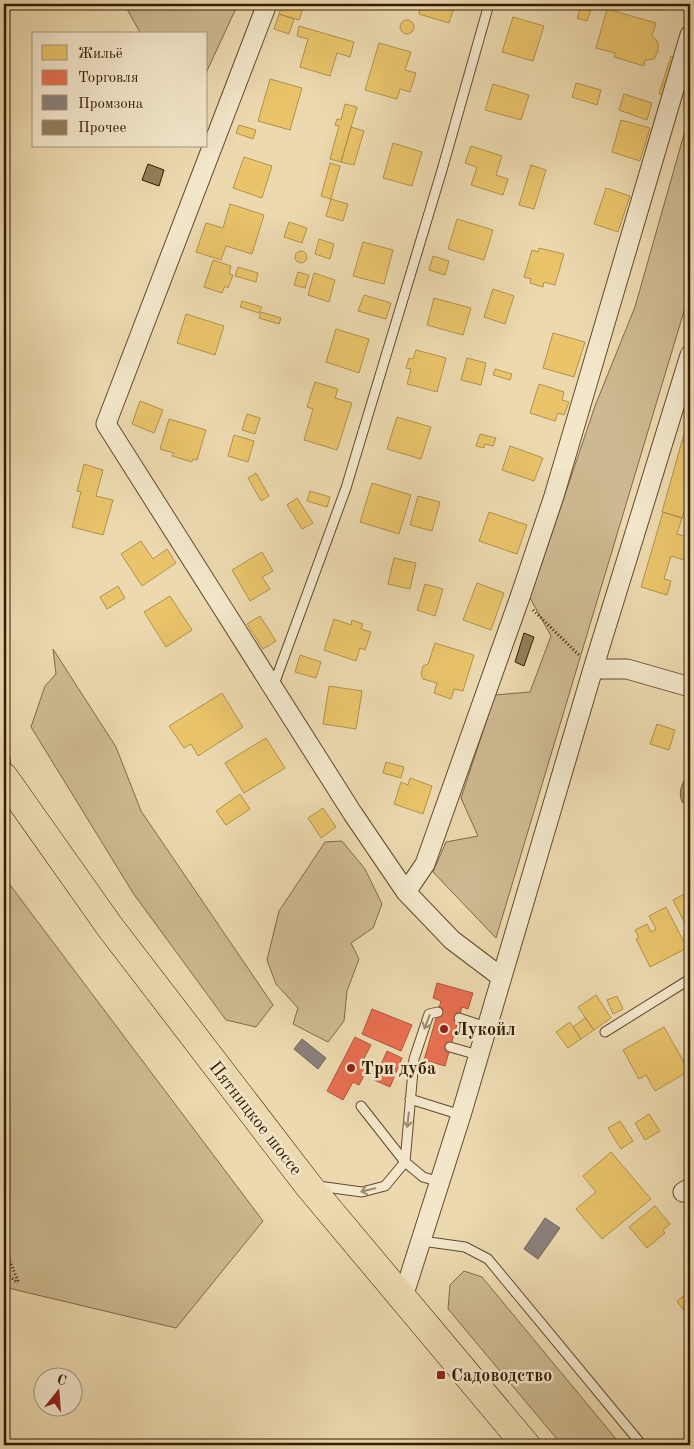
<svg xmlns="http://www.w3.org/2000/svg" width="694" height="1449" font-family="'Old Standard TT',serif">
<rect width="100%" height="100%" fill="#ecd9af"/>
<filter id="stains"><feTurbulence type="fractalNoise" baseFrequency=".004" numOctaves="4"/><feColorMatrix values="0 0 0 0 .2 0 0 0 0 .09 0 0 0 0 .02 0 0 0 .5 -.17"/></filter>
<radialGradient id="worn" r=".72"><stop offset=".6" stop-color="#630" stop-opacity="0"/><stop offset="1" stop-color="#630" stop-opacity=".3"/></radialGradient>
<path fill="#cdb991" stroke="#806a48" d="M124,4H238L206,73V34H141Z
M690,113V291L496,938L433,872L446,842L478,836L461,798L495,695L530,692L551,636L530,598L595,406L635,307Z
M53,649L116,747L141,811L273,1005L256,1027L226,1020L133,893L31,727L45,686L56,674Z
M342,841L365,869L382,904L373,928L351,943L359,959L347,991L344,1021L328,1042L293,1024L298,1008L276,984L267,960L279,911L325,842Z
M4,877L263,1221L176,1328L4,1287Z
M464,1271L482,1277L621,1445H562L448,1309L450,1285Z"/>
<path fill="#ad9974" stroke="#7c6746" d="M690,771V806L682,802C677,789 684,781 690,771Z"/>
<path fill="#e9c46a" stroke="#b2924a" d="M282,4L302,11L299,20L279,14Z
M421,4H455L449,23L419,14Z
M582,4L592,7L587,21L577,18Z
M607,9L656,23L652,36L658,42V51L654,59L645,60L644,66L614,57L615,53L596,48Z
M279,14L294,19L289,34L274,29Z
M513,17L544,26L533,61L502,52Z
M400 27a7 7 0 1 1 14 0a7 7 0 1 1-14 0Z
M299,26L354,42L350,57L337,53L330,76L300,67L308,39L297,36Z
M379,43L411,52L405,70L416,73L410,92L400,89L397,99L365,90Z
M671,56L676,58L665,95L659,94Z
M270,79L302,88L290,130L258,121Z
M576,83L601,90L597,105L572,97Z
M493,84L529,95L521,120L485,110Z
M624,94L652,103L647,120L619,110Z
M345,104L357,107L341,162L330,159L339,126L335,125L337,119L341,120Z
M621,120L650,128L640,161L612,152Z
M239,125L256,130L253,139L236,133Z
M351,127L364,131L354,165L341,162Z
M393,143L422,152L412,186L383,178Z
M471,146L502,156L496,175L508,179L503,195L471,185L477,167L465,163Z
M244,157L272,166L262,198L233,188Z
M330,163L340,166L331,199L321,196Z
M531,165L546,170L534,209L519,205Z
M606,188L630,196L618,232L594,224Z
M331,199L348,204L343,221L326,216Z
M230,204L264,215L252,254L226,246L221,260L196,252L206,223L223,228Z
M457,219L493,230L484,260L448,249Z
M289,222L307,228L302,243L284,237Z
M319,239L334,244L330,259L315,254Z
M363,242L393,250L384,284L353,276Z
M539,248L564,254L555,285L544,282L543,287L530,283L531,279L524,277L532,250L538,252Z
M295 257a6 6 0 1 1 12 0a6 6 0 1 1-12 0Z
M433,256L449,261L445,275L429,270Z
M213,260L231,266L229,274L233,275L228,288L225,286L222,293L204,287Z
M238,267L258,273L256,282L235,276Z
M298,272L309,275L305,288L294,285Z
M314,273L335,280L329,302L308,295Z
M493,289L514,296L505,324L484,317Z
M364,295L391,303L386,319L358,311Z
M434,298L471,308L463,335L427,325Z
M242,301L262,307L259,313L240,307Z
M261,312L281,318L279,324L259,318Z
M186,314L224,326L215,355L177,343Z
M336,329L369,339L359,373L326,362Z
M553,333L585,342L574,377L543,368Z
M416,350L446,358L437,392L407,384L411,369L406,368L409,358L413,359Z
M467,358L486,363L481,385L461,380Z
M495,369L512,374L510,380L493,375Z
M315,382L338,389L335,398L352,403L337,450L304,440L313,409L307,407Z
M539,384L564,392L562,400L569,402L564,415L558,413L555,421L530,413Z
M140,401L163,410L154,433L132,424Z
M247,414L260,418L255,434L242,430Z
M690,415V444L682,441Z
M397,417L431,427L421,459L387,449Z
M169,419L206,430L197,460L193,459L192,462L172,456L174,453L160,449Z
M480,434L496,438L493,446L485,444L484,448L476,446Z
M234,435L254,441L248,462L228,456Z
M682,441L690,444V490L682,518L662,512Z
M510,446L543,458L534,481L502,470Z
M84,464L103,470L96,496L113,500L103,535L72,527L81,492L77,491Z
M256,473L269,496L261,501L248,478Z
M372,483L411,495L399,534L360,522Z
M310,491L330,497L327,507L307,501Z
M418,496L440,502L432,531L410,525Z
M297,498L313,523L302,529L287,505Z
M489,512L527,525L517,554L479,541Z
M663,512L682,518L677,534L690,538L684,560L671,556L664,579L671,581L667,595L641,587Z
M141,541L153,559L167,549L176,563L142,586L121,554Z
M262,552L273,571L262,577L270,589L250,601L232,570Z
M394,558L416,563L410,589L388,584Z
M477,583L504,593L491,630L463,620Z
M425,584L443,589L435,616L417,610Z
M118,586L125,598L107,609L100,597Z
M170,596L192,630L166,647L144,612Z
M260,616L276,641L263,649L247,624Z
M334,619L351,625L352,620L363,624L361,629L371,632L365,650L360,648L356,661L324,650Z
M435,643L474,655L463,691L454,689L451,699L434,693L437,683L423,679L421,674L423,666L428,664Z
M300,655L321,662L316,678L295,672Z
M329,686L362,691L356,729L323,724Z
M222,693L243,727L198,756L191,744L184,748L169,726Z
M657,724L675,730L669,750L650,744Z
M266,738L285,768L244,793L225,763Z
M386,762L404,767L401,778L383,773Z
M410,778L432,786L423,814L394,804L401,782L408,785Z
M240,794L250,809L226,825L216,811Z
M323,808L336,827L321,838L308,818Z
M690,891V933L673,900Z
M666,907L687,948L650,967L636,939L639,938L635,930L647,924L651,932L656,929L649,916Z
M596,995L611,1018L594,1030L578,1007Z
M617,996L623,1009L613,1014L607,1000Z
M585,1018L594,1030L581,1039L573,1027Z
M570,1022L581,1039L568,1048L556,1032Z
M664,1027L689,1071L655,1091L646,1075L639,1079L623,1050Z
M649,1114L660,1131L645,1140L635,1123Z
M620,1121L633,1141L621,1149L608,1128Z
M611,1152L651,1199L602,1239L576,1209L596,1192L583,1176Z
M655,1206L670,1224L663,1230L665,1233L647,1248L629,1227Z
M690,1291V1319L677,1301Z"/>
<path fill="#e76f51" stroke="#b15639" d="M437,983L473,993L468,1009L462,1007L445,1066L424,1060L441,1001L433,998Z
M372,1009L412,1025L401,1051L362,1034Z
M355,1037L371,1045L360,1066L367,1070L359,1085L353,1082L343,1100L327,1091Z
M387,1051L402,1058L390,1087L374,1080Z"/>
<path fill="#8a817c" stroke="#706357" d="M302,1039L326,1058L318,1069L294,1049Z
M545,1218L560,1228L538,1259L524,1249Z"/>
<path fill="#937e5b" stroke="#331c00" d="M148,164L164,170L159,186L142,180Z
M524,633L534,637L524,666L515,662Z"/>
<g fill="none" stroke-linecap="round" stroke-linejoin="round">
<g stroke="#614b2c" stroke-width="11">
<path id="service" d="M4,346V349
M273,687L346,488L442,170L489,4
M4,752L7,775
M459,1018L486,1027
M605,1032L690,979
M450,1047L478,1055
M410,1099L461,1115
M361,1106L405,1162L423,1177L440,1182
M318,1186L362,1192L385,1186L405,1162L414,1059L429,1014L438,1012
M422,1241L465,1247L488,1259L642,1445"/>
</g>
<g stroke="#614b2c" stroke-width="21">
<path id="minor" d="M267,4L106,424L353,814L406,892L452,940L501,977
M593,669H627L690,687
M406,892L425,864L520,597L554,496L690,35
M683,1192L690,1188
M403,1297L461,1115L593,669L690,355"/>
</g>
<g stroke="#331c00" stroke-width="29">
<path id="primary" d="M4,777L110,927L308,1185L526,1445"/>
</g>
<path stroke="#331c00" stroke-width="3" stroke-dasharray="1 2.5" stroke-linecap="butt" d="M533,610L579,655
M4,1248L19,1283
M4,1272L18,1283"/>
<use href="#service" stroke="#f3e6cb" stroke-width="9"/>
<use href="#minor" stroke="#f3e6cb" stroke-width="19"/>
<use href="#primary" stroke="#ecd9af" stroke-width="28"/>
</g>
<defs><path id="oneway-shaft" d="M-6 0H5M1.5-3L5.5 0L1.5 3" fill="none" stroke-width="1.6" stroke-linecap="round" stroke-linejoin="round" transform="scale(1.25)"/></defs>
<g stroke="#9d8b70">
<use href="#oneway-shaft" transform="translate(427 1022) rotate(111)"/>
<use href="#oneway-shaft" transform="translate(408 1120) rotate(96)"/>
<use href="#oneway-shaft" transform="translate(368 1190) rotate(167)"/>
</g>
<g fill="#8f2418" stroke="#f3e6cb" stroke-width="2">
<circle cx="444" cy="1029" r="5"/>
<circle cx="351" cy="1068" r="5"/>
<rect x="436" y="1370" width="10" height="10" rx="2.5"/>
</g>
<g text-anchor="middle" stroke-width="5" stroke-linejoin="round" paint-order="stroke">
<g font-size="18" font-weight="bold" fill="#331c00" stroke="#f3e6cb" text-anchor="start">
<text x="454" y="1035">Лукойл</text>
<text x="361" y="1074">Три дуба</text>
<text x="451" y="1381">Садоводство</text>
</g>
<g font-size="18" fill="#331c00" stroke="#f3e6cb">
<text transform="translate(256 1118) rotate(52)" y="6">Пятницкое шоссе</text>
</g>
</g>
<rect width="694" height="1449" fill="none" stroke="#ecd9af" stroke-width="20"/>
<rect x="5" y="5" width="684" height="1439" fill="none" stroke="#331c00" stroke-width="2.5"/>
<rect x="10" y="10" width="674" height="1429" fill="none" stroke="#331c00"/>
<rect x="32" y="32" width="175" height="115" fill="#f3e6cb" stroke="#a6957a"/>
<rect x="42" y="45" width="25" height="15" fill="#e9c46a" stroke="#a6957a"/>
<text x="78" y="58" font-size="15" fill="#331c00">Жильё</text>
<rect x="42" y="70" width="25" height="15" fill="#e76f51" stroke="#a6957a"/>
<text x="78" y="82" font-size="15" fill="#331c00">Торговля</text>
<rect x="42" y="95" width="25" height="15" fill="#8a817c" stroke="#a6957a"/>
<text x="78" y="108" font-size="15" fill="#331c00">Промзона</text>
<rect x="42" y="120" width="25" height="15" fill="#937e5b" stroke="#a6957a"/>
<text x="78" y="132" font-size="15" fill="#331c00">Прочее</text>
<g transform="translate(58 1392) rotate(17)"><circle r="24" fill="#f3e6cb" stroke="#a6957a"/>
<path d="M0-4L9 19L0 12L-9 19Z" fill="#8f2418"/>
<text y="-8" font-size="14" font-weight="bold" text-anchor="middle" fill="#331c00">С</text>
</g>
<rect width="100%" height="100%" filter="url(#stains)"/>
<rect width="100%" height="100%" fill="url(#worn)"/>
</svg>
